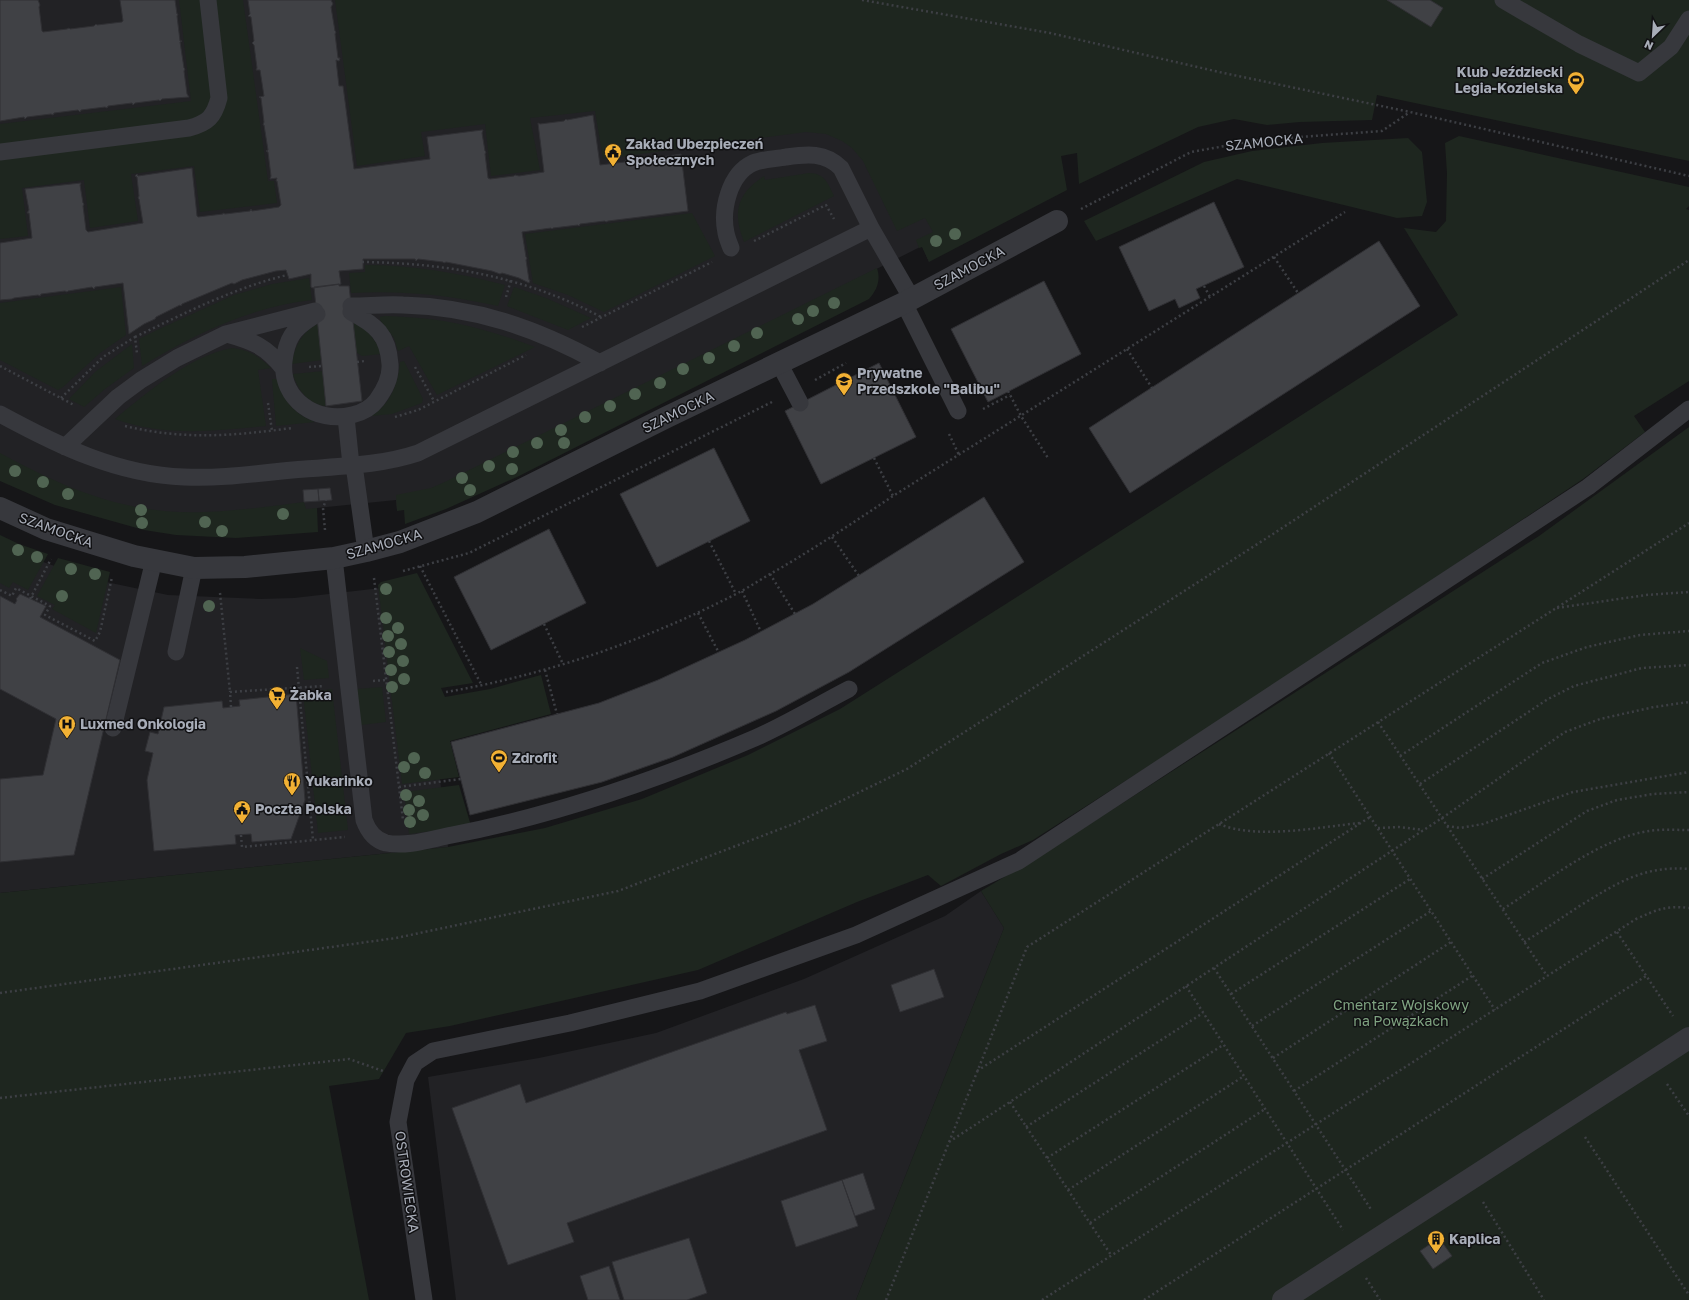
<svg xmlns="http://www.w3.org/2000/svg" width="1689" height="1300" font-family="'Golos Text',sans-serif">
<rect width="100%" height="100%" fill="#161618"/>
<path fill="#222225" d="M0,0H712L1047,53L929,262L922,246L397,511L396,500L317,508L316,519L186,528L0,470Z
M0,547L92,579L168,595L260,599L294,598L381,588L437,754L448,847L0,893Z
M981,891L1004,928L856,1300H456L428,1077L539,1058L656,1033L804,979L945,916Z"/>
<path fill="#1e261f" d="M179,0H243L268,181H274L277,203L200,212L194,166L131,174L138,221L90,228L84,180L22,188L28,236L0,239V124L191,101Z
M335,0H1689V161L1377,95L1372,120L1300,122L1267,125L1234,119L1198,127L1079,184L1077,153L1061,156L1067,190L929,262L922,247L919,248L916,240L933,232L925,218L897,231L863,161L852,148L842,141L826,134L806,132L603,159L595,111L530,118L540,170L491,176L485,124L421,132L425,156L357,166Z
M1459,136L1689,187V206L1686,209L1689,210V381L1634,416L1645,432L1583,479L1266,691L1033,840L1001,854L941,886L928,875L857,902L698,970L450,1026L406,1033L379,1079L329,1086L369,1300H0V893L448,847L545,828L642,799L748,755L840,709L1064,567L1458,315L1404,228L1436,232L1446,221L1447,173L1445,143Z
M1408,138L1422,152L1427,202L1422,216L1397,218L1237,179L1096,241L1084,221L1204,162L1252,151L1322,143Z
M809,173C825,173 828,184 834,196L744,242C732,212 737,194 764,176L765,180Z
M692,213L715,256L604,312L568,295L533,283L525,234Z
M365,265C413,265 459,273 505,285L498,306C449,295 402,290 351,293L349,273L365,272Z
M877,268C881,280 877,290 869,299L519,476L446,509L405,524L404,510L397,511L396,495L431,488L447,481Z
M309,278L312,300C253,306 192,335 142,366L139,339L157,330L234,295L272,284Z
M121,287L126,335L100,353L63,387L58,390L0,360V303Z
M514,287L546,298L591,318L568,330L507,306Z
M380,317C387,315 397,317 405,317C450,319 493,331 535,347L437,395L409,346L398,351L394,338L380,320Z
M352,321C366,329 376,338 381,354L362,356L356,352Z
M318,324L322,360L292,364C294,348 302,331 318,324Z
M132,344L134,368L105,389L84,407L69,399L95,372Z
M232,348C250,350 258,356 271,368L258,370L266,426C215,431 164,437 115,419C146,393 191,355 232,348Z
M404,361L423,399L422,403L392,414L371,416C391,404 398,384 400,362Z
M323,371L326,406C310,405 297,390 293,374Z
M272,379H277C282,400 295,415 315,422L276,426Z
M1689,427V1300H856L1004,928L981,891L1054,847L1539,536Z
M0,453C66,489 127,515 204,512C238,511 271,506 304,502L306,509L317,508L318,532L236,538L176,535L144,530L55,505L0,481Z
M0,535L19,544L48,554L28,590L13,582L9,588L0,583Z
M58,558L110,572L96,633L52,609L55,605L37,596Z
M417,573L473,683L441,688L445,697L490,689L541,675L551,714L450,741L459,777L402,784L378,585L381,582Z
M300,648L327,661L329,678L304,680Z
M382,687L386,722L361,725L357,689Z
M332,689L348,830L318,833L303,693Z
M459,785L471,826L409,834L404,792Z"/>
<path fill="#404145" stroke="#303034" d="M0,0H38L40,5L39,7L42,31L43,32L67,29L69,28L70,29L94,26L96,24L97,25L122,22L123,21L120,0H175L177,14H178L177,16L180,41H182L180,42L184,68L185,69L184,71L187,94L189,97L162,99L160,101L159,100L135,103L133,105L132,103L108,106L107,108L105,107L81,110L80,112L78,110L54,113L53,115L51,114L27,117L25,119L24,117L0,121Z
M248,0H331L333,4L331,7L335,31L336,32L335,34L338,58H340L339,61L336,60L339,86H343L354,169L430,159L427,137L482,130H483L482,133L485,151L486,152L485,154L488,178L490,179L514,176L515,175L519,176L544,172L538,123L540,124L564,121L566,119L567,120L593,115L600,165L625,162L626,160L627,162L681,154L688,211L608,221L606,222L605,221L580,224L579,226L578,225L553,228L552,229L551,228L522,232L526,257L527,258L526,260L529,280H530L529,283L519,278L502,273L500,274L492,271L446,262L444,263L443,262L418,259L416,261L415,259H363V269L339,271L341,284L313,288L311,287V274L289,279L286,270L276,271L242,280L234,284L232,283L182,304L181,306L180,305L156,317L155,319L144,324L129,334L123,283L95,287L94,289L92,287L68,291L67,292L65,291L41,294L40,296L38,295L14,298L12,299L0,300V243L32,238L29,213H27L29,210L25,189L81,183L80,185L83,203L84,204L83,206L86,230L88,232L143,223L139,199L138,198L139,196L137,177L135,176L137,174L138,176L192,168L197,216L198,217L223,214V213L225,214L250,211L251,209L252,211L279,207L281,205L277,181H276L277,178L270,179L271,176L268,152L266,151L268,150L264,125H263L264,122L261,98L259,97L264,96L260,70H256L257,68L254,45L252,43L254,41L251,17L248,16L250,14Z
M1387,0H1430L1443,8L1431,27Z
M1214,202L1244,267L1196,289L1200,298L1179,308L1175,299L1149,311L1119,247Z
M1379,241L1420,306L1130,493L1089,428Z
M1044,281L1081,354L988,402L951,329Z
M339,284V286H349L362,401L326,406L314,287Z
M879,363L916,437L821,484L785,411Z
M714,448L750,521L657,567L620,494Z
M330,488L332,500L319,501L318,489Z
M318,489L319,501L304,502L303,490Z
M984,497L1024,562L849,672L776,711L673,757L602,782L470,815L451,742L599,703L658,680L745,640L813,604Z
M549,529L586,603L491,650L454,577Z
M20,594L46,606L40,617L120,660L74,855L0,862V779L43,775L56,719L0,689V596L15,604L17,600L16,599Z
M296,694L305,800L291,839L252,842L251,834L235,835L236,844L154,851L147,780L153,753L145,751L150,732L158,734L164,707L222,701L223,708L231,707L240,706L239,700Z
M934,969L944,997L900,1012L891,985Z
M815,1005L827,1041L799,1050L827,1130L567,1223L574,1242L508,1265L452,1108L520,1084L526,1103L786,1012L787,1014Z
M863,1173L875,1209L855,1216L842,1180Z
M842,1180L858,1226L796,1247L781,1201Z
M689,1238L707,1293L687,1300H624L612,1262Z
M1439,1238L1452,1256L1433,1269L1420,1251Z
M609,1266L620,1300H588L580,1276Z"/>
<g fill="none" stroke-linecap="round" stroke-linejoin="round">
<path stroke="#3d3f44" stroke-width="2.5" stroke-dasharray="2 3" stroke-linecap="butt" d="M862,0L1050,33L1219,72L1410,112L1689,176
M1081,209L1191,152L1259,140L1382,131L1410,112
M754,241L826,205L834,219
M1274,257L1298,293
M362,262C447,263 526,277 601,317
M1204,286L1210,297
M506,297L511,280
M582,327L712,262
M135,337C185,313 234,288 287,275
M1127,349L1152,388
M357,362L365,361
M0,366L74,405
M309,367L322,366
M415,367L434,401
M815,380L846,363
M1008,391L1021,416L1048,458
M61,398L103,357L135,337L137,354
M268,403L272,431
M983,409L1010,395
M395,417L418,410L526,355
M125,426C183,440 233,436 292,428
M949,434L959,455
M874,458L893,496
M325,530L323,508L326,500
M832,537L859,576
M709,541L736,594
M420,566L482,686
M403,571L469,553L772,402
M770,574L795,614
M374,578L403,820
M0,590L12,596L16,588L50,606L45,615L95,641L100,632L112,577
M742,591L761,632
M220,593L230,692
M30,599L51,559
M1557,608L1646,595L1689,592
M698,613L719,653
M544,624L563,664
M297,667L313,840
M545,670L557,714
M373,681L386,680
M446,692C546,675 644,641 734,595C750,587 764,577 779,569C818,546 856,521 893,496L1345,212
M231,707L230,692L324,686
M1378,722L1547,976
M1329,753L1495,1010
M1400,756L1542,663L1587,647L1640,635L1689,631
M1420,784L1548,699L1574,686L1642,668L1689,665
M399,787L461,779
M1219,824C1257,840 1319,827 1360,823
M1447,826L1460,828L1483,824L1573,792L1689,772
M1378,828L1399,827L1423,830
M241,835L242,847L345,837
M1482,879L1587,811L1617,800L1653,794L1689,792
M1503,909C1544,883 1600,838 1649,831C1662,829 1676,830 1689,830
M1617,932L1673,1016
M1524,942C1542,931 1560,919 1578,907C1615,884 1644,865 1689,869
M1214,968L1372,1211
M1186,986L1343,1230
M0,993L396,938L618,891L796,823L907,769L1273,534L1689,260
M1231,994L1410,879
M1252,1026L1431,911
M1273,1058L1451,942
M977,1071L1370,817
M1667,1084L1689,1116
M1294,1091L1472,976
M0,1098L349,1059L383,1071
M1010,1102L1111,1255
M1026,1127L1203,1013
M1585,1137L1689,1295
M949,1142L1445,816L1565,732L1600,719L1654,707L1689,702
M1047,1158L1223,1045
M1068,1190L1244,1076
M1483,1202L1544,1300
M1090,1223L1265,1109
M1366,1278L1380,1300
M886,1300L1027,947L1689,523
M1042,1300L1636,919C1656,910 1667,905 1689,908
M1144,1300L1646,976"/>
<path stroke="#37383d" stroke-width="17" d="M1503,0L1579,44L1639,73L1671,47L1689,19
M0,152L189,128C208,123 214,117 219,98L208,0
M731,248C729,243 727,238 726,233C721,210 729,174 753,163C763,159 776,159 786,157C807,154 825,152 841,168L871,228
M904,303L958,411
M351,306C368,306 385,304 403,305C476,307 536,328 600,363
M317,314C308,320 298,325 292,335C287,343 285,352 284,361C280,399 316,424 352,415C361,413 371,408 377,400C385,389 391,378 390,364C388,335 376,325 351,312
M227,334C252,341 266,346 283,368
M779,363L800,403
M0,414C57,445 118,475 184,477C224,479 265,472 305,469C343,466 382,465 418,453L871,228L912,299
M346,417L351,465
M65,447L118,397L141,380L177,358L226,334L315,311
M354,465L366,551
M334,558L364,820C368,831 375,840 386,843C408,847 431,839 452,835C556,815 657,780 755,738C787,724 818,705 849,689
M176,652L194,568
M113,728L154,560
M424,1300L398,1122L406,1080L415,1063L433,1051L570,1023L700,991L856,935L1019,861L1588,487L1689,409"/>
<path stroke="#37383d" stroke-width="22" d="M1283,1300L1689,1038"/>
<path stroke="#37383d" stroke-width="22" d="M0,508L46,529L134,556L194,568L245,567L334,558L366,551L400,542L477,512L667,417L904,303L1057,221"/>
</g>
<g fill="#506452">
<circle cx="955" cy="234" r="6"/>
<circle cx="936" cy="241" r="6"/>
<circle cx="834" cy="303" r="6"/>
<circle cx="813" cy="311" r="6"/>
<circle cx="798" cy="319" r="6"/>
<circle cx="757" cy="333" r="6"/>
<circle cx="734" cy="346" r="6"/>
<circle cx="709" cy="358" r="6"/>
<circle cx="683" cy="369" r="6"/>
<circle cx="660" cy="383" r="6"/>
<circle cx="635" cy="394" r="6"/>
<circle cx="610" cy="406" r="6"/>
<circle cx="585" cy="417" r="6"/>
<circle cx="561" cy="430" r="6"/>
<circle cx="537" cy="443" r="6"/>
<circle cx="564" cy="443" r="6"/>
<circle cx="513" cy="452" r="6"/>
<circle cx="489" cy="466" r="6"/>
<circle cx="512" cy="469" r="6"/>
<circle cx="15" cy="471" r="6"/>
<circle cx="462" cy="478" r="6"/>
<circle cx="43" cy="482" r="6"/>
<circle cx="470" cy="490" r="6"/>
<circle cx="68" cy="494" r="6"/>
<circle cx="141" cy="510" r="6"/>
<circle cx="283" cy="514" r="6"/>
<circle cx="205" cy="522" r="6"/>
<circle cx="142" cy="523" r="6"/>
<circle cx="222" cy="531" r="6"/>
<circle cx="18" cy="550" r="6"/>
<circle cx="37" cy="557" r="6"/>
<circle cx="71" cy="569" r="6"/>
<circle cx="95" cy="574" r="6"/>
<circle cx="386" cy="589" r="6"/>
<circle cx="62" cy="596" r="6"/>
<circle cx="209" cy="606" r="6"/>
<circle cx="386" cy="618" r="6"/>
<circle cx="398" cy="628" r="6"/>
<circle cx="388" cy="636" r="6"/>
<circle cx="401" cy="644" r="6"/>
<circle cx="389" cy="652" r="6"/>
<circle cx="403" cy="661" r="6"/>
<circle cx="391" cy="670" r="6"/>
<circle cx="404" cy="679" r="6"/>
<circle cx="392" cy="687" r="6"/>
<circle cx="414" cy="758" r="6"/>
<circle cx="404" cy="767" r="6"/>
<circle cx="425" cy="773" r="6"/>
<circle cx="406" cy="795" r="6"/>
<circle cx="419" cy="801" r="6"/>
<circle cx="409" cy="810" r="6"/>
<circle cx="423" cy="815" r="6"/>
<circle cx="410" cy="822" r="6"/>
</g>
<defs>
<g id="stadium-pin" transform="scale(0.9)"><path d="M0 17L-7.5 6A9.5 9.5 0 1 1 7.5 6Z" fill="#f2b134" stroke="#111113"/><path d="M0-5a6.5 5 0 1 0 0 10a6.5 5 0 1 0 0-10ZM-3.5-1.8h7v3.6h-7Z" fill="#111"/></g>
<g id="civic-pin" transform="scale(0.9)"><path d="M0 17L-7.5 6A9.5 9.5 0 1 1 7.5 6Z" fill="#f2b134" stroke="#111113"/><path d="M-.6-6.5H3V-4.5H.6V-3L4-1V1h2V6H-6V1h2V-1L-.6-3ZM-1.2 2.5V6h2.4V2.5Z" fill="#111"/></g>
<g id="school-pin" transform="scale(0.9)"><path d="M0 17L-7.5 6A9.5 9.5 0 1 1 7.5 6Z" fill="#f2b134" stroke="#111113"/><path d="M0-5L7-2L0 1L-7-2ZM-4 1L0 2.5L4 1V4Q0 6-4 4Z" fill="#111"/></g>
<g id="supermarket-pin" transform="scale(0.9)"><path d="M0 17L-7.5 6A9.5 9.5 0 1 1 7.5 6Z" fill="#f2b134" stroke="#111113"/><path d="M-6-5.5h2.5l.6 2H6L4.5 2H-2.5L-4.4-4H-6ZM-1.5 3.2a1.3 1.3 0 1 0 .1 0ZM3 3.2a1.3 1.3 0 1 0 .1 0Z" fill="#111"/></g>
<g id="hospital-pin" transform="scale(0.9)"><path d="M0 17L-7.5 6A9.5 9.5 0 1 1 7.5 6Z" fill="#f2b134" stroke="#111113"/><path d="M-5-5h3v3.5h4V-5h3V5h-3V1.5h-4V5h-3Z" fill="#111"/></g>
<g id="restaurant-pin" transform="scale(0.9)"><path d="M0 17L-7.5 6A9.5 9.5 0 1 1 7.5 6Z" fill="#f2b134" stroke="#111113"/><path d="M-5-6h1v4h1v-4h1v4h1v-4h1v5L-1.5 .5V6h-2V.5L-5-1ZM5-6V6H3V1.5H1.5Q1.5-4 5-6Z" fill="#111"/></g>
<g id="building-pin" transform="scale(0.9)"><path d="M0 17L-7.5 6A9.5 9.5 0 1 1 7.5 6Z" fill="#f2b134" stroke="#111113"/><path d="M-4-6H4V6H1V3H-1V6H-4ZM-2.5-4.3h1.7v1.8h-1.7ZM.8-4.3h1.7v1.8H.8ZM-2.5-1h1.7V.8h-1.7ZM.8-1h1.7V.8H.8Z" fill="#111"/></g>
</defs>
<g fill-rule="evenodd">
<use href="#stadium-pin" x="1576" y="80"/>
<use href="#civic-pin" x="613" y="152"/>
<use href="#school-pin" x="844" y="381"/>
<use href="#supermarket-pin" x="277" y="695"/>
<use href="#hospital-pin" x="67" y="724"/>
<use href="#stadium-pin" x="499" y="758"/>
<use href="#restaurant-pin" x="292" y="781"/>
<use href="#civic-pin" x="242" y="809"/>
<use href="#building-pin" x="1436" y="1239"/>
</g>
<g text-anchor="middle" stroke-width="3" stroke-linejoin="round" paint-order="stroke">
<g font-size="14" font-weight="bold" fill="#a8adb8" stroke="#111113" text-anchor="start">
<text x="1563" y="77" text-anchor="end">Klub Jeździecki<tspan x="1563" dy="16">Legia-Kozielska</tspan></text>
<text x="626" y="149">Zakład Ubezpieczeń<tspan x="626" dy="16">Społecznych</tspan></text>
<text x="857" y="378">Prywatne<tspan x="857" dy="16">Przedszkole "Balibu"</tspan></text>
<text x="290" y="700">Żabka</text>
<text x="80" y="729">Luxmed Onkologia</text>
<text x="512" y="763">Zdrofit</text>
<text x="305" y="786">Yukarinko</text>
<text x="255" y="814">Poczta Polska</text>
<text x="1449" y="1244">Kaplica</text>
</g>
<g font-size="14" fill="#a8adb8" stroke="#111113">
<text transform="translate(1264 142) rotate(-6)" y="5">SZAMOCKA</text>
<text transform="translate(969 268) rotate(-28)" y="5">SZAMOCKA</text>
<text transform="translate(678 412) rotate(-26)" y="5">SZAMOCKA</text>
<text transform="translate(56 530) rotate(20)" y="5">SZAMOCKA</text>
<text transform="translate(384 544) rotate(-16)" y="5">SZAMOCKA</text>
<text transform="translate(407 1182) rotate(82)" y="5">OSTROWIECKA</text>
</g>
<g font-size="14" fill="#7fa381" stroke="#111113">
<text x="1401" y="1010">Cmentarz Wojskowy<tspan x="1401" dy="16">na Powązkach</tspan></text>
</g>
</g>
<g transform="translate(1653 36) rotate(205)" stroke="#111113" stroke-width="3" paint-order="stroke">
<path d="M0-3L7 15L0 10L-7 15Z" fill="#a8adb8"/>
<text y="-6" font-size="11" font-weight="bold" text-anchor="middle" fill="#a8adb8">N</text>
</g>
</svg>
